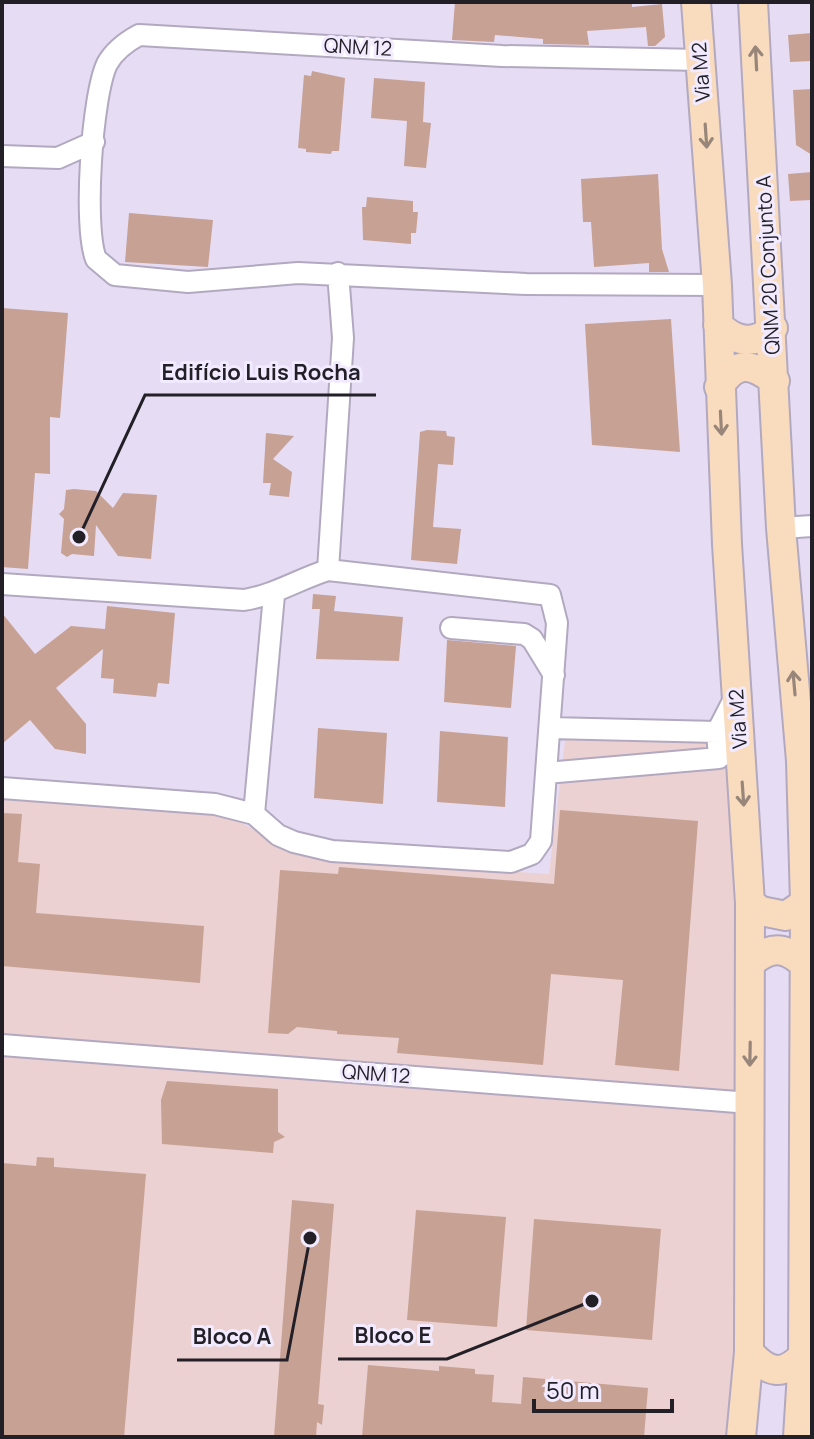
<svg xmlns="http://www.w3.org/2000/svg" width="814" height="1439" font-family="Manrope,sans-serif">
<rect width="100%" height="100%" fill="#e6ddf5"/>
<path fill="#ebd1d1" d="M566,733H729L740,1041L735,1349L725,1437H2V799L215,813L231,817L283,846L329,859L549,874Z"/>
<path fill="#c7a194" d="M455,2H632V7L662,4L665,37L655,46H648L646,27L587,31L589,45L543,44V39L495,35L494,42L452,40Z
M812,33V61L790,62L788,35Z
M312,71L345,78L339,151H332L331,154L306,152V149L298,148L304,75L311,76Z
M374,78L425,82L423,122L431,123L426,168L404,166L407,121L371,118Z
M812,89V155L796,145L793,90Z
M812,172V200L790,201L788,174Z
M658,174L662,249L669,272H649V263L594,267L591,222H583L581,179Z
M367,197L413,201V212H418L416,233H411V244L363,240L362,207H366Z
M129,213L213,220L208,267L125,262Z
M2,308L68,313L60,418L50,417V474L35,473L28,569L2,567Z
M671,319L680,452L592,445L585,324Z
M427,430L446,431L447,436L455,437L453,465L438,464L433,527L461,529L457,564L411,560L420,432Z
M266,433L294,436L273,459L292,472L289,497L269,495L271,483H263Z
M74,489L96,491L113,508L123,493L157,495L151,559L118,556L96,525L94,556L72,554L67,557L61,553L64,519L59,514L64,509L66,490Z
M313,594L336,596L334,611L403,617L399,661L316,659L320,609H312Z
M107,606L175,613L169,684L158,683L156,697L113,693L114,679L101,678L103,649L56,688L86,724V754L55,749L30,720L2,744V613L35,654L71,626L105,629Z
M447,640L516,646L511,708L444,702Z
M318,728L387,733L383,804L314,798Z
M440,731L508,737L505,807L437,802Z
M560,810L698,821L679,1071L615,1065L623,980L551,974L543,1065L397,1053L399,1038L337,1034V1031L297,1027L288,1034L268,1033L280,870L338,874L339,867L554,884Z
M2,813L22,814L18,862L40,864L36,913L204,926L200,983L2,966Z
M167,1081L278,1089V1132L285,1137L274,1142L273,1153L162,1144L161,1100Z
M37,1157L54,1158V1167L146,1174L124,1437H2V1163L36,1166Z
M292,1200L334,1204L318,1404L324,1405L322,1425L317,1422L316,1437H274Z
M416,1210L506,1217L497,1327L407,1320Z
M534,1219L661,1229L652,1340L526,1330Z
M368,1365L439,1371V1366L475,1369V1374L494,1375L492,1402L521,1404L523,1377L648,1388L644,1437H362Z"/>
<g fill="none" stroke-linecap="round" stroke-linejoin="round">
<g stroke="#b2a9c0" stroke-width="24">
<path id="street" d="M700,60L502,56L139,35C126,42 114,51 107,64C92,95 83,227 96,259L115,275L188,282L298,273L526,284L717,285
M2,156L58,158L94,142
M781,528L812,526
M328,570L343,338L338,273
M2,584L244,600C275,595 299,579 328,570L550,595L557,623L541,841L532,854L511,862L332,851L294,842L278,835L254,814L215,804L2,788
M451,628L524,634L532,639L554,675
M550,728L717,732
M546,773L719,758L717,732L736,695
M254,814L274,595
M2,1045L750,1103"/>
</g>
<g stroke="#b2a9c0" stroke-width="32">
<path id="secondary" d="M696,2L717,285L727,544L750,903L749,1352L741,1437
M753,2L781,528L801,761L805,903L803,1356L798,1437
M718,325C735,342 755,346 773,328
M719,387C736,360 751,363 775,381
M750,903L761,911L786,916L805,903
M752,962C771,945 786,947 804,964
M749,1352C768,1373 782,1377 803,1356"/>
</g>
<use href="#street" stroke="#fff" stroke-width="20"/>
<use href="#secondary" stroke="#f9dbbe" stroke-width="28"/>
</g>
<defs><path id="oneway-shaft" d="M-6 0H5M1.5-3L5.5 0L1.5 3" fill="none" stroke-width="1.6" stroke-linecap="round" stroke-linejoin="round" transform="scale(2)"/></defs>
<g stroke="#98867a">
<use href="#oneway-shaft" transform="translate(756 58) rotate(-93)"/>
<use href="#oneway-shaft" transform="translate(706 136) rotate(86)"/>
<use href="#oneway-shaft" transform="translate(721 423) rotate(87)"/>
<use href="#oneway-shaft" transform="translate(794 683) rotate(-95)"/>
<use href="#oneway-shaft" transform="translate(743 794) rotate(86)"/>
<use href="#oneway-shaft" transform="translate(750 1054) rotate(91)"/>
</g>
<g text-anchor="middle" stroke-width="6" stroke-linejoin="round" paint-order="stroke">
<g font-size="20" fill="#221f27" stroke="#f2ebff">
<text transform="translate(358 47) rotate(3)" y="7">QNM 12</text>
<text transform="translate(701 72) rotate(-94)" y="7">Via M2</text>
<text transform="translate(768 265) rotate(-93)" y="7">QNM 20 Conjunto A</text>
<text transform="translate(738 719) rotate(-94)" y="7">Via M2</text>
<text transform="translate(376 1074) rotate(4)" y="7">QNM 12</text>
</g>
</g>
<path fill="none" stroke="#221f27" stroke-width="3" d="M79 537L145 395H376M592 1301L447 1359H338M310 1238L287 1360H177"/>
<g fill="#221f27" stroke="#f2ebff" stroke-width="3">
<circle cx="79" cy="537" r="8"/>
<circle cx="592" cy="1301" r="8"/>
<circle cx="310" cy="1238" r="8"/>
</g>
<g font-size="22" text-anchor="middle" font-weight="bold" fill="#221f27" stroke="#f2ebff" stroke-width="6" stroke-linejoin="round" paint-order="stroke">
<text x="261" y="380">Edifício Luis Rocha</text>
<text x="393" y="1343">Bloco E</text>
<text x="232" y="1344">Bloco A</text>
</g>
<rect width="814" height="1439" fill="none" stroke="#221f27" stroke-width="8"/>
<path d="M534 1399v12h138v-12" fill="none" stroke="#221f27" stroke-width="4"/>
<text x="546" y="1399" font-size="24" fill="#221f27" stroke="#f2ebff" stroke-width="6" paint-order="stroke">50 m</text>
</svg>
